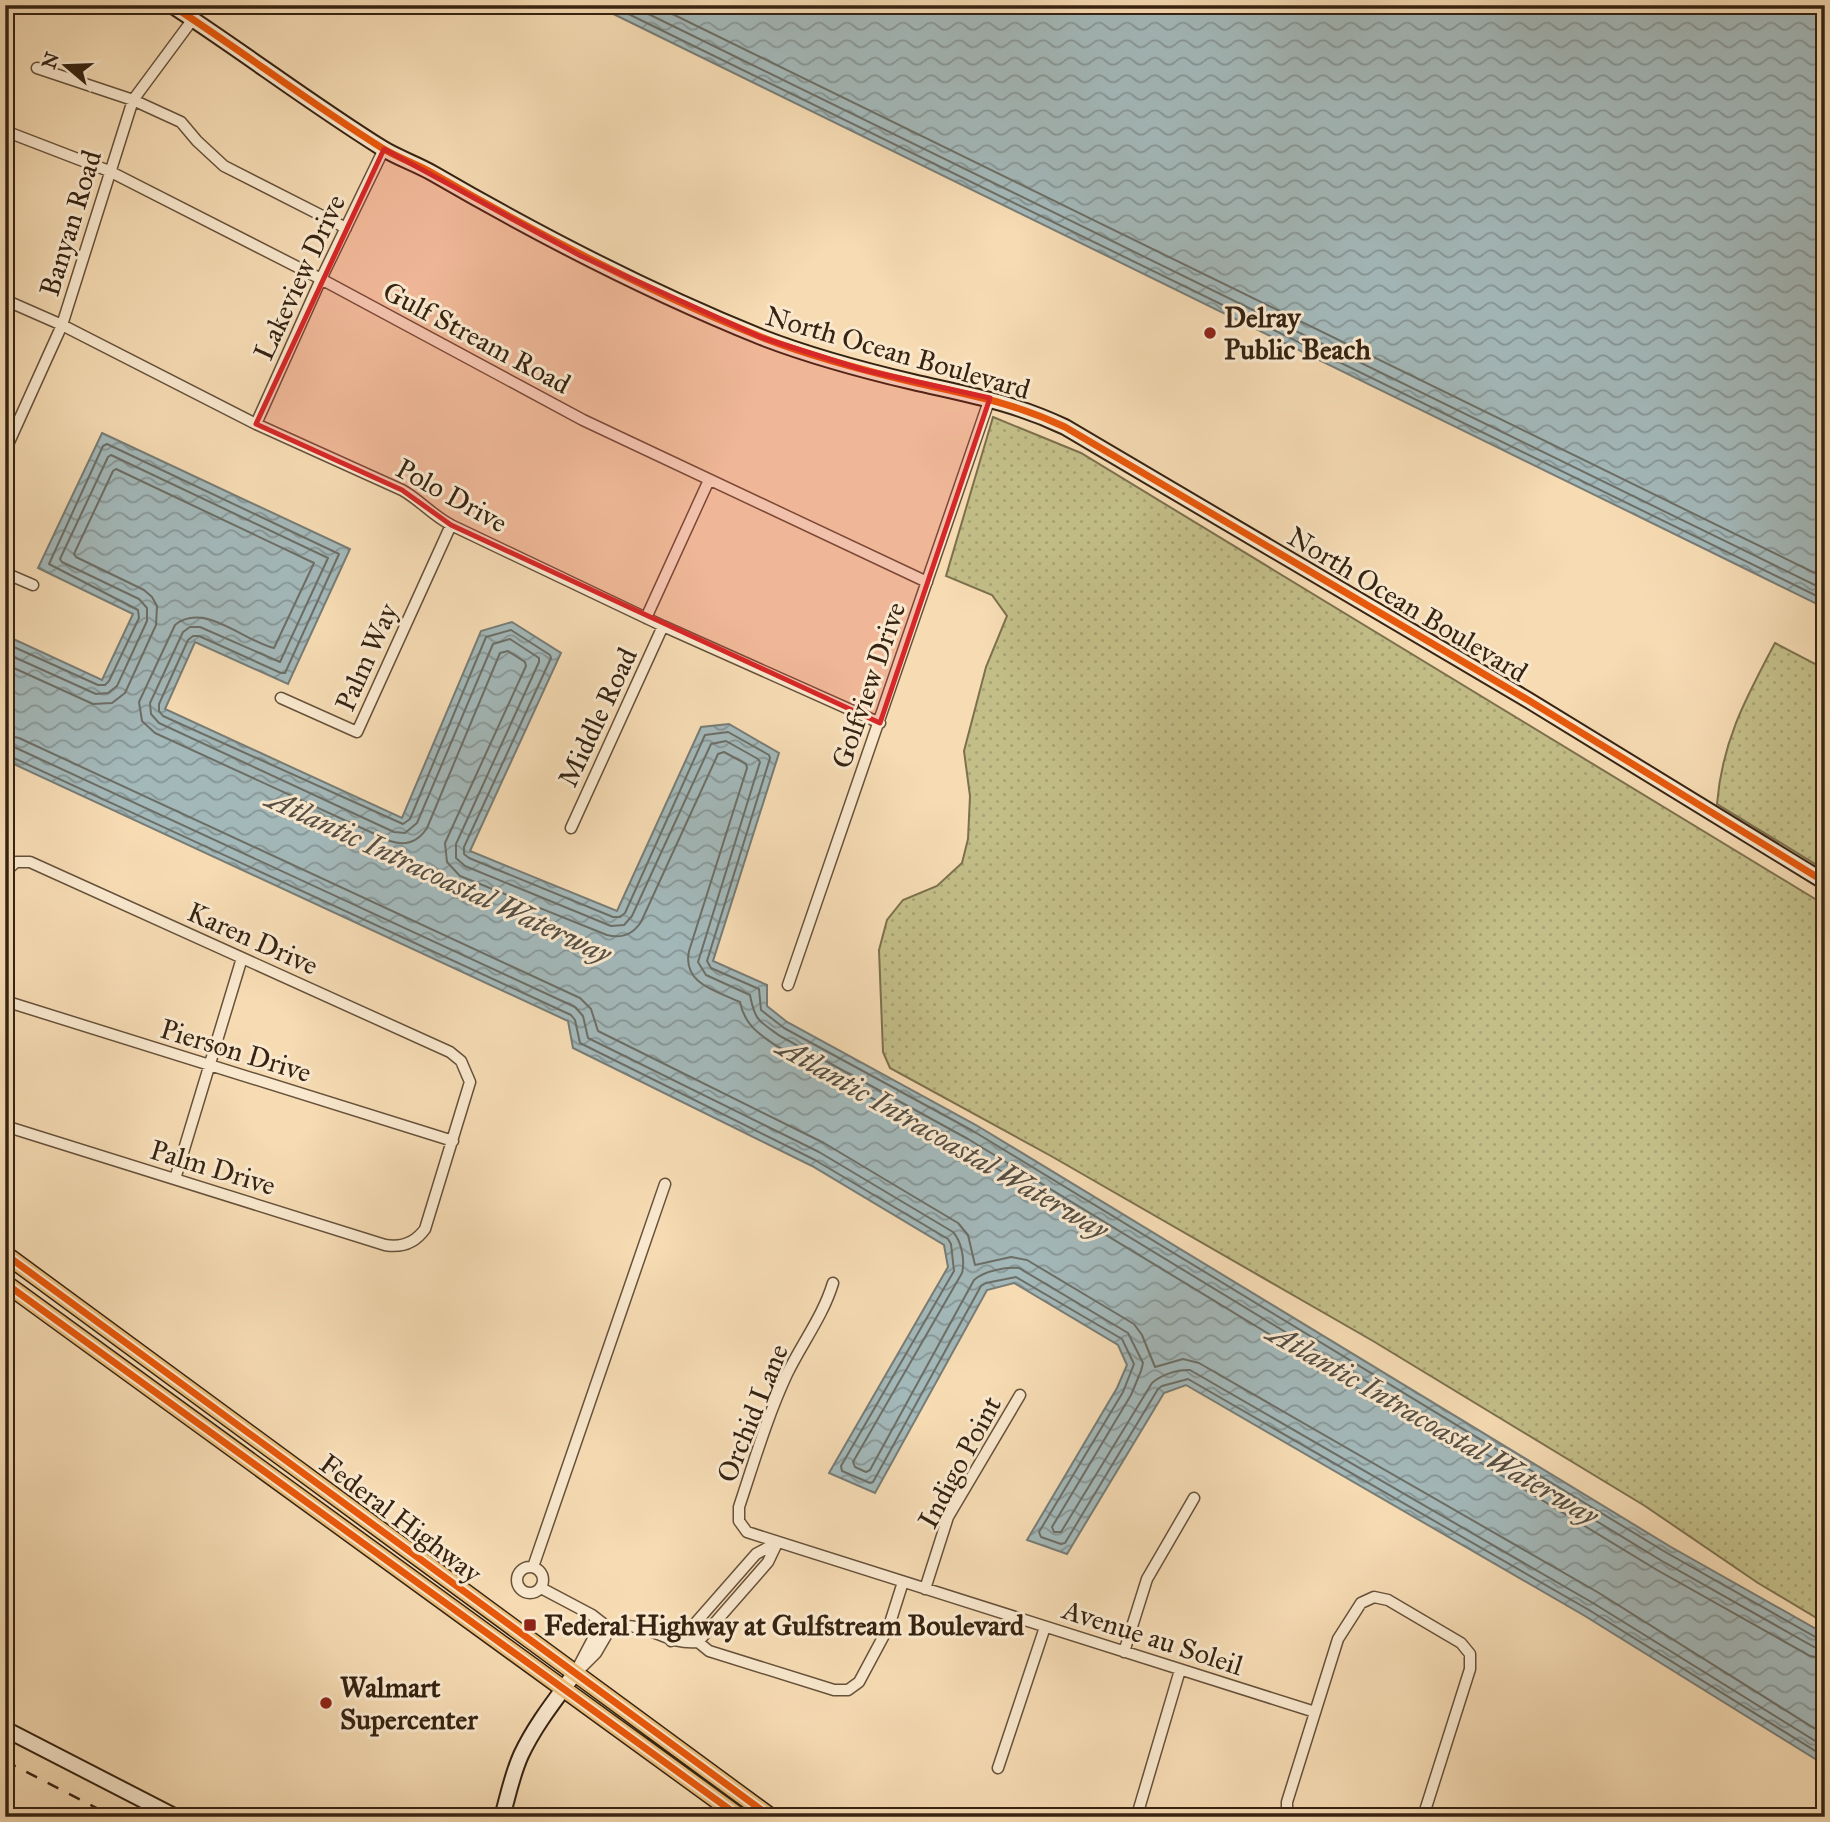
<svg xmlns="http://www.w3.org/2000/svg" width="1830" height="1822" font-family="'IM FELL Great Primer',serif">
<defs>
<pattern id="grass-dots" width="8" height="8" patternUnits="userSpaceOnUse" patternTransform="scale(1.75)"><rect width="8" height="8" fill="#c3be88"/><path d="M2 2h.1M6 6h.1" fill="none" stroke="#a8a374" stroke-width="1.8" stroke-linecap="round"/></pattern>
<pattern id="water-waves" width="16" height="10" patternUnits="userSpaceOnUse" patternTransform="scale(1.75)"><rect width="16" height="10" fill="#a3b8b9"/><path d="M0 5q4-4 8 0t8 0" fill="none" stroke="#869595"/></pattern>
</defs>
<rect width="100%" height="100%" fill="#f6dbb3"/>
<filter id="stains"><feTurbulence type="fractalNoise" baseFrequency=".00286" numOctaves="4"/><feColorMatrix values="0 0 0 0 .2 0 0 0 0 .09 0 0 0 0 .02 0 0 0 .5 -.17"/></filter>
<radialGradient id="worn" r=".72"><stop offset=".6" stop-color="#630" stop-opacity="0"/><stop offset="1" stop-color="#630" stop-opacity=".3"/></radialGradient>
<path fill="url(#grass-dots)" stroke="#7c704d" stroke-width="2" d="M993,417L1081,453L1825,905V1623L1758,1583L1645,1506L1373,1341L1051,1156L890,1068L883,1052L879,950L887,920L903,900L937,886L962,863L968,839L970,796L964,751L986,667L1007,616L992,595L946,576Z
M1775,643L1825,669V870L1717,804C1722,741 1746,698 1775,643Z"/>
<path fill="url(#water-waves)" stroke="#777c76" stroke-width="2" d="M595,5H1825V608L1754,573Z
M102,433L350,549L288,684L195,642L165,709L402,818L481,631L512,622L561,653L470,851L617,911L701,727L729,724L779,753L713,961L767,985V1006L787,1022L976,1125L1671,1547L1825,1634V1765L1585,1616L1186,1385L1164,1393L1067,1554L1027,1540L1117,1388L1127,1365L1118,1345L1014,1283L987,1290L875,1493L829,1473L948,1267L944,1245L812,1166L573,1048L568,1021L5,760V635L102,680L133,614L38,568Z"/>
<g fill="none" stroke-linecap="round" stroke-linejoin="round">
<path stroke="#6c6e66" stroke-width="2" d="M610,5L1825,600
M630,5L1825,590
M654,5L1825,578
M5,643L98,685H105L109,681L139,618L138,610L49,564L103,446L107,444L339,554L285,673H281L199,636H193L188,640L159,704V711L163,716L403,824L410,819L486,637L511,630L550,655L551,658L464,847V854L469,858L613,917H620L625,913L705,735L728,732L769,755L770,758L707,961L711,968L759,989L761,1010L784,1028L973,1131L1667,1553L1819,1639L1825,1640
M5,653L96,694L108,693L117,686L147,621V608L139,599L62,562L60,559L108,457L111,455L328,558L280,662L200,627H190L183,632L150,703L151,714L159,723L394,832L405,833L417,823L493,644L510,639L539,658V662L456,844V858L465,866L611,926L624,925L632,916L711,744L726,741L758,759L760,762L698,962L706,975L750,995C755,1021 758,1020 780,1036L968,1139L1662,1561L1814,1647L1825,1649
M5,664L93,704L112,703L125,693L156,625L157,606L152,597L144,590L76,557L74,554L113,471L116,469L314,563L274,648C245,642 204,601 175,625L139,702L142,721L155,733L390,841C405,846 418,842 427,828L500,653L508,651L525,662L526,666L445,843L447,862L460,876L607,935C622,939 633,934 641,922L718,754L724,752L746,764L747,768L689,951C682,984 717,991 740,1002C744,1023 757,1033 775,1045L963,1148L1657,1570L1810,1656L1825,1659
M5,735L19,738L580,998L591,1009L598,1031L824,1143L958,1223L968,1235L975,1265L1011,1257L1027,1260L1134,1324L1142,1335L1155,1367L1183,1359L1199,1363L1599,1593L1825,1735
M5,746L14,747L575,1007L583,1016L588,1038L819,1152L953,1232C962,1242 965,1261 962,1273L853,1462L855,1467L866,1472L870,1470L974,1280C984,1271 1005,1267 1019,1268L1128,1333L1143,1363L1141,1371L1131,1395L1052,1527L1054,1532H1061L1152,1383C1161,1375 1178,1369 1190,1370L1593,1603L1825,1747
M5,754L571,1015L575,1020L580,1043L815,1160L948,1239L951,1244L954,1271L841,1466L842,1471L870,1483L873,1482L981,1286L986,1283L1016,1277L1122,1339L1134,1364L1123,1392L1039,1532L1041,1537L1061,1544L1065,1543L1158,1389L1162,1386L1188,1379L1589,1610L1825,1757"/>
<g stroke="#66513a" stroke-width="13">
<path id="street" d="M37,68L133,100L181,122L197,141L224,166L346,228
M5,131L109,171L321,279L583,420L927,582
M5,300L62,325L256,424L402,490C420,500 432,515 451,525L663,626L880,723
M256,424L321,279L384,149
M5,451L62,325L133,100L193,19
M5,573L33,585
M646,618L709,480
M281,698L357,732L451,525
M571,828L663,626
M5,872L16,862H30L450,1052L461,1061L470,1082L425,1229C415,1243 402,1248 385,1245L5,1126
M788,985L990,398
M5,1001L453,1141
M175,1179L242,958
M833,1283C823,1316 802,1343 787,1374C767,1417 754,1462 739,1507V1521L747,1532L1315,1712
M517 1580a13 13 0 1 1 26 0a13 13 0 1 1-26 0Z
M533,1567L665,1184
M541,1588L592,1615L610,1629
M925,1589L948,1517L1020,1395
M671,1641L684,1636L756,1554L776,1543
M698,1642L709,1651L834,1690H848L859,1682L889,1626L903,1582
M1124,1652L1147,1579L1194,1498
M581,1668L596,1653L610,1629
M575,1673L596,1633C606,1630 618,1625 628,1626C653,1627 669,1645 698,1642L768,1562L777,1543
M998,1768L1045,1627
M1138,1812L1180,1670
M1287,1817V1802L1338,1639L1361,1603L1374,1597L1388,1600L1461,1643L1470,1654V1669L1423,1817"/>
</g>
<g stroke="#362312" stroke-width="18">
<path id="secondary" d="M171,5C242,51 310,103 382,148C398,158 417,164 434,174C539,235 647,291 761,337C810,356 862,370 913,382C969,395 1012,402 1065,427L1528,700L1825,882
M5,1729L176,1817
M502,1817C508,1796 512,1775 521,1755C535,1725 556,1699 575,1673"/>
</g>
<g stroke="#362312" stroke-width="19">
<path id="primary" d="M5,1254L771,1817
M5,1283L740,1817"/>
</g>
<use href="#street" stroke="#f9e8ce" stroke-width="10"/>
<use href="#secondary" stroke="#f9e8ce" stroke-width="14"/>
<use href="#primary" stroke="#ebbe7a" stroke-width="16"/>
<path stroke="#362312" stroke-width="2.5" stroke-dasharray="12 12" stroke-linecap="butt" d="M5,1761L114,1817"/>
<g stroke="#f9e8ce" stroke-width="11">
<path id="cycleway" d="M171,5C242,51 310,103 382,148C398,158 417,164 434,174C539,235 647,291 761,337C810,356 862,370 913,382C969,395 1012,402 1065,427L1528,700L1825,882
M5,1254L771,1817
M5,1283L740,1817"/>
</g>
<use href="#cycleway" stroke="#e8590c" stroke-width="7"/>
</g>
<path fill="#d62828" fill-opacity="0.2" stroke="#d62828" stroke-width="5" stroke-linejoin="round" d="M384,149L581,256L763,338L864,370L990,398L880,723L451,525L402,490L256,424Z"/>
<g fill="#8f2418" stroke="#f9e8ce" stroke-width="2.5">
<circle cx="1210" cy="333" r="7"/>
<rect x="523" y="1618" width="14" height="14" rx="3.5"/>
<circle cx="326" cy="1703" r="7"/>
</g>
<g text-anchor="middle" stroke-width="6" stroke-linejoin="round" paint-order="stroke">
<g font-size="28" fill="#362312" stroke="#f9e8ce">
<text transform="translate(70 223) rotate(-73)" y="10">Banyan Road</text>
<text transform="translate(299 277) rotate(-65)" y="10">Lakeview Drive</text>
<text transform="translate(477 337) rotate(28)" y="10">Gulf Stream Road</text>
<text transform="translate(898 352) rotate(16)" y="10">North Ocean Boulevard</text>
<text transform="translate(452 495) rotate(29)" y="10">Polo Drive</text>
<text transform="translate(1408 604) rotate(31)" y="10">North Ocean Boulevard</text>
<text transform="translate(366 657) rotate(-66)" y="10">Palm Way</text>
<text transform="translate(868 685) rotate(-71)" y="10">Golfview Drive</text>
<text transform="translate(597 717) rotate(-65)" y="10">Middle Road</text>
<text transform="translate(253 938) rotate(24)" y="10">Karen Drive</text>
<text transform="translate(236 1050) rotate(17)" y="10">Pierson Drive</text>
<text transform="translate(213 1167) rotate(17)" y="10">Palm Drive</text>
<text transform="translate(752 1413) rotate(-68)" y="10">Orchid Lane</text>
<text transform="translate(959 1462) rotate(-62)" y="10">Indigo Point</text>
<text transform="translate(401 1518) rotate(37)" y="10">Federal Highway</text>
<text transform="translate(1153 1637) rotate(18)" y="10">Avenue au Soleil</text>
</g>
<g font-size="28" font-weight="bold" fill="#362312" stroke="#f9e8ce" text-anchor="start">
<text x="1224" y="327">Delray<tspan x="1224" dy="32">Public Beach</tspan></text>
<text x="544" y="1635">Federal Highway at Gulfstream Boulevard</text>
<text x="340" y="1697">Walmart<tspan x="340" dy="32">Supercenter</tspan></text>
</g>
<g font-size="30" font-style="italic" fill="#575044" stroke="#f9e8ce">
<text transform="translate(439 876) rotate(25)" y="10">Atlantic Intracoastal Waterway</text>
<text transform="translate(943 1138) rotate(30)" y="10">Atlantic Intracoastal Waterway</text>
<text transform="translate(1433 1424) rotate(30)" y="10">Atlantic Intracoastal Waterway</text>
</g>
</g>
<rect width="1830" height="1822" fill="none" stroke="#f6dbb3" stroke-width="28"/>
<rect x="7" y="7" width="1816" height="1808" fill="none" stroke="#362312" stroke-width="3.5"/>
<rect x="14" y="14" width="1802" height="1794" fill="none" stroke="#362312" stroke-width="2"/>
<g transform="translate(66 66) rotate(289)" stroke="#f9e8ce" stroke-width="5" paint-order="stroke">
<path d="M0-5L12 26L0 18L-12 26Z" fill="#362312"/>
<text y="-10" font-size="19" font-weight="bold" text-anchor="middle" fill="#362312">N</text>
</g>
<rect width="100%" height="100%" filter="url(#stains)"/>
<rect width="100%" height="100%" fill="url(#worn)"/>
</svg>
